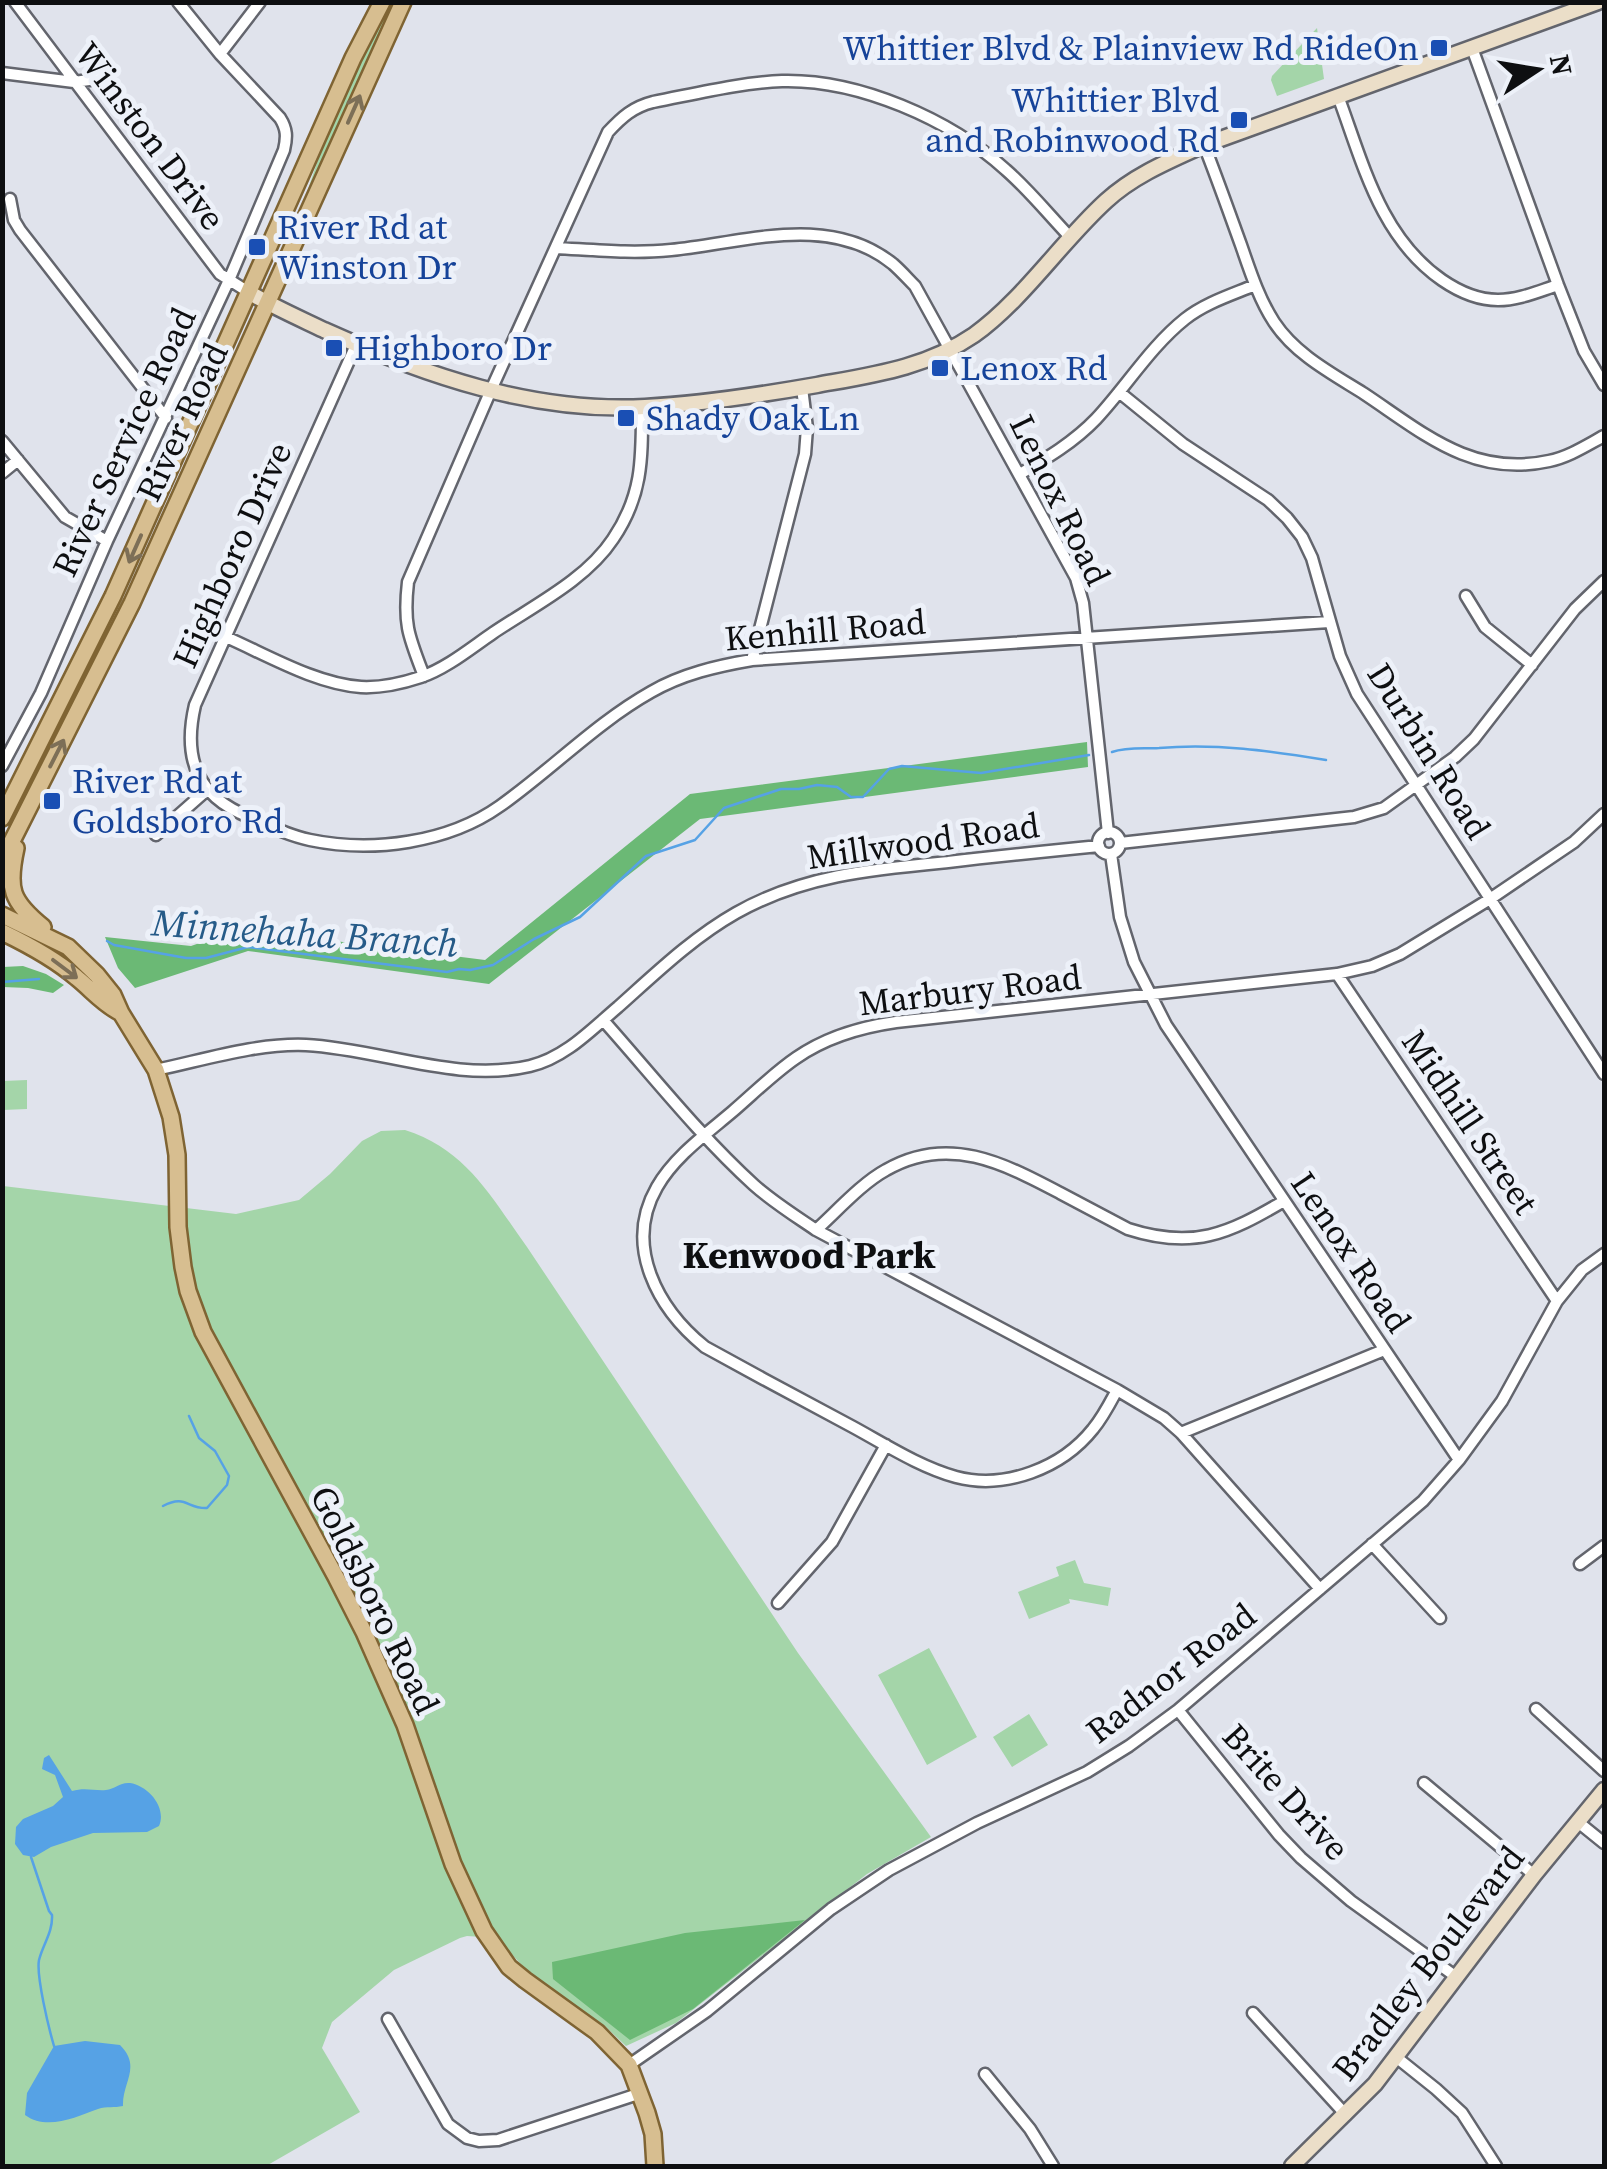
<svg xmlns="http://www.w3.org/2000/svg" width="1607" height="2169" font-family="'Source Serif 4',serif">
<rect width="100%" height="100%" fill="#e0e3ec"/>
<path fill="#a4d5a9" d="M388,3H397L299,216L322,148Z
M1317,28L1324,79L1277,96L1271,80L1272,76Z
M27,1080V1109L3,1110V1081Z
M405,1130C467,1150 491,1197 527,1247L798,1653L931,1837L867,1874L676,2023L626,2046L606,2027L528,1972L497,1938L467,1936L460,1938L394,1970L332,2022L322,2048L360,2112L266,2166H3V1186L236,1214L299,1200L330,1174L362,1141L381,1131Z
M1075,1560L1084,1583L1111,1588L1108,1606L1069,1599L1070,1603L1029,1619L1018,1592L1059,1576L1056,1567Z
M929,1648L977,1737L927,1765L878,1675Z
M1029,1714L1048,1745L1012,1767L993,1737Z"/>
<path fill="#6bb975" d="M1087,742L1088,767L700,819L489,984L248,951L135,988L118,968L105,937L191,946L240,929L485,960L690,794Z
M23,966L46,974L64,985L53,993L28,988L3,987V967Z
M805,1920L693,2009L630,2040L553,1979L552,1962L685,1933Z"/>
<path fill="#56a2e5" d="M49,1755L72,1791C85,1787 94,1791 106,1790C115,1789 120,1782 130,1783C149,1786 167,1808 159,1826L147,1832L93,1833L51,1847L34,1857L23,1855L15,1844L16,1827L23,1819L53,1806L63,1797L55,1775L42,1769L44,1758Z
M85,2041L120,2045C142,2067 122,2082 123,2106C114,2108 107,2106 98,2109C76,2117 47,2131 25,2115L27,2093L54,2046Z"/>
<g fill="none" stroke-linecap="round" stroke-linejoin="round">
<path stroke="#56a2e5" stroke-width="2.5" d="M1112,752C1127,747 1143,749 1159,748C1216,743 1271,751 1326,760
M107,941L114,945L186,958H206L248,947L447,972L459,969L470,970L493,965L534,939L580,917L646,856L695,840L724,808L781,789H799L817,785L837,787L851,797H863L889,769L902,766L981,773L1089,755
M2,982L39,979
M163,1506C186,1494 187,1509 207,1508L227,1485L229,1476L215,1451L199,1438L189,1416
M31,1857L49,1911L52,1915C53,1932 43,1944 39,1960C36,1976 49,2029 54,2046"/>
<g stroke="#63656d" stroke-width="15">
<path id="street" d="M15,2L220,274L250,293
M1472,48L1558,285L1584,351L1604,385
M220,54L260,2
M2,73L74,82L104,78
M1338,96C1363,163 1380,237 1442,280C1458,291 1477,300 1498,300C1519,300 1539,291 1558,285
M1204,145C1217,178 1229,212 1241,245C1250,271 1259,299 1274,322C1295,354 1331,373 1363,393C1422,432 1472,478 1549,461C1569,457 1587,445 1604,436
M10,199L14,220L20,230L166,418
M556,248C594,250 632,254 671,250C744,243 829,212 893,264C901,271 908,279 915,286L1076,578L1083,603L1108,833
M356,345L195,705C184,752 193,791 240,813C263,823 286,835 310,840C372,853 448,843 500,806C551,770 596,723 651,692C682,674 717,666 752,660L1329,622
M1119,392L1183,444L1268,500L1287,518L1302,537L1312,558L1340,656L1357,694L1604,1074
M2,441L65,517L107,541
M2,473L18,460
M1020,474C1047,458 1074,442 1096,419C1126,387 1150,347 1185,319C1205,303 1231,295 1255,285
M1466,596L1485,627L1532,665
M226,637C267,655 316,684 361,687C381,688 403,683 421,677C447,668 471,648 493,633C533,606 586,580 613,539C643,495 642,458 642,407
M752,660L805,454L807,428L802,388
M424,676C409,637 403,625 408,582L491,390L608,132C622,117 633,107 653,102C695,94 739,83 782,81C858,79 950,119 1006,170C1029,190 1049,215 1070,237
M2,766L41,693L107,541L229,280L284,150C287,137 287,129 280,118L220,54L178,2
M1098 843a11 11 0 1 1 22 0a11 11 0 1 1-22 0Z
M156,835L207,790
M1120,843L1354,817L1384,808L1455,757L1474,739L1575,609L1604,581
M1111,854L1120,917L1134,962L1166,1025L1459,1460
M1337,974L1557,1301
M603,1020C652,1075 699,1135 754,1185C773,1202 794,1215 816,1230L1117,1390L1164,1418L1181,1433L1320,1589
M156,1070C204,1060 256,1043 306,1045C381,1049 456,1083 530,1066C565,1058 592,1029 618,1007C655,974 692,938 736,913C803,875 874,869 948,862C999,856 1049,851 1099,846
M816,1230C837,1211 862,1183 886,1170C948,1134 1003,1163 1060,1193C1083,1205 1105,1217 1128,1229C1193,1250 1228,1234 1284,1201
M1117,1390C1110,1403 1103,1417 1093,1429C1062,1468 1005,1490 956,1477C920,1467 886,1445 853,1427C804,1401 754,1374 705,1347C658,1309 623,1246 657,1187C674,1157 706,1134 732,1112C753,1094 774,1073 796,1058C826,1037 861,1027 896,1022L1337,974L1372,966L1400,954L1490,899L1574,842L1604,814
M1181,1433L1384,1350
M1372,1544L1440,1618
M1580,1564L1604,1546
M778,1603L832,1542L886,1445
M1536,1709L1604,1771
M1178,1710L1279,1835L1301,1858L1351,1901L1455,1976
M1424,1783L1534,1875
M1578,1822L1604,1843
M1253,2013L1346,2115
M388,2019L448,2124L467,2138L479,2141L498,2140L641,2093
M1396,2057L1436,2089L1462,2113L1496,2166
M629,2065L707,2011L831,1909L889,1870L977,1823L1087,1772L1129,1746L1178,1710L1423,1501L1459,1460L1502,1401L1557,1301L1582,1270L1604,1254
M985,2074L1030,2129L1053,2166"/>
</g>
<g stroke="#63656d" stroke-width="19">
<path id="secondary" d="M250,293C274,307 299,318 324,330C424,375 533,413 645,407C702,404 760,395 817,385C872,375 926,368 974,335C1023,300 1061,242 1106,201C1134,175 1171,160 1204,145L1598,2
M1292,2166L1375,2084L1534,1875L1604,1790"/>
</g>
<g stroke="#7f6433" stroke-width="20">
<path id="primary" d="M2,818L113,596L353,58L382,2
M16,848C7,889 11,901 43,927
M2,861L132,603L403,2
M2,915L68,947L97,975L113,995L121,1013L156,1070L171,1117L177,1155L178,1227L183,1267L188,1291L203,1332L336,1577L364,1632L405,1725L453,1864L484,1931L509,1967L525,1980L597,2032L629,2065L647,2113L653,2134L655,2166
M2,932C29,945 55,959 77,978C93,991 103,1004 121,1013"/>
</g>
<use href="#street" stroke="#fff" stroke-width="10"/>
<use href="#secondary" stroke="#ebdec8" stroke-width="14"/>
<use href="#primary" stroke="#d7be90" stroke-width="15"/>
</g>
<defs><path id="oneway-shaft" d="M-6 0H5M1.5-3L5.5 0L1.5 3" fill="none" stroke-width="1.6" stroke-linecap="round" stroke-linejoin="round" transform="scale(2.5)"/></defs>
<g stroke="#7d6f57">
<use href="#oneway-shaft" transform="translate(354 109) rotate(-66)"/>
<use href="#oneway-shaft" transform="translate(135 549) rotate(114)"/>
<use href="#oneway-shaft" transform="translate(57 753) rotate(-63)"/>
<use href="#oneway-shaft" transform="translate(65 969) rotate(37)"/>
</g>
<g fill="#1a4fb4" stroke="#edf1f9" stroke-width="4">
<rect x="1429" y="38" width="20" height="20" rx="5"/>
<rect x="1229" y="110" width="20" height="20" rx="5"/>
<rect x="247" y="237" width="20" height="20" rx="5"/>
<rect x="324" y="338" width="20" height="20" rx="5"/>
<rect x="930" y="358" width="20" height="20" rx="5"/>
<rect x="616" y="408" width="20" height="20" rx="5"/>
<rect x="42" y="791" width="20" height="20" rx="5"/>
</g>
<g text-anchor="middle" stroke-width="10" stroke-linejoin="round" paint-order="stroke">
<g font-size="35" fill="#164399" stroke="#edf1f9" text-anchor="start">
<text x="1419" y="60" text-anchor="end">Whittier Blvd &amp; Plainview Rd RideOn</text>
<text x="1219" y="112" text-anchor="end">Whittier Blvd<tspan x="1219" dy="40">and Robinwood Rd</tspan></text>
<text x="277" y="239">River Rd at<tspan x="277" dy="40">Winston Dr</tspan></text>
<text x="354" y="360">Highboro Dr</text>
<text x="960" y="380">Lenox Rd</text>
<text x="646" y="430">Shady Oak Ln</text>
<text x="72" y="793">River Rd at<tspan x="72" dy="40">Goldsboro Rd</tspan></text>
</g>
<g font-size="35" fill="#0e0f11" stroke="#edf1f9">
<text transform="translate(150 136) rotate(53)" y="12">Winston Drive</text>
<text transform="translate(182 422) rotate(-65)" y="12">River Road</text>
<text transform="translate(124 442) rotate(-65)" y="12">River Service Road</text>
<text transform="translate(1060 500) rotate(64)" y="12">Lenox Road</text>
<text transform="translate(232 555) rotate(-66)" y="12">Highboro Drive</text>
<text transform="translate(825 630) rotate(-5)" y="12">Kenhill Road</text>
<text transform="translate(1429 751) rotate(58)" y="12">Durbin Road</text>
<text transform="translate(923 841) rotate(-8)" y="12">Millwood Road</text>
<text transform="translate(970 990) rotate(-7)" y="12">Marbury Road</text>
<text transform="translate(1470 1122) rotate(56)" y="12">Midhill Street</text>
<text transform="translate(1351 1252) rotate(56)" y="12">Lenox Road</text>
<text transform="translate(375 1600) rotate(64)" y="12">Goldsboro Road</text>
<text transform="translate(1171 1673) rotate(-38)" y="12">Radnor Road</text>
<text transform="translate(1286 1792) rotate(48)" y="12">Brite Drive</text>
<text transform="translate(1428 1963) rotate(-52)" y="12">Bradley Boulevard</text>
</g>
<g font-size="38" font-style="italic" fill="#265b88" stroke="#edf1f9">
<text transform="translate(305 933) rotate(4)" y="13">Minnehaha Branch</text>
</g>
<g font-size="38" font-weight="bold" fill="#0e0f11" stroke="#edf1f9">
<text x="809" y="1268">Kenwood Park</text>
</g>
</g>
<rect width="1607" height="2169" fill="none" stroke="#0e0f11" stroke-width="10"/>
<g transform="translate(1537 70) rotate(78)" stroke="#edf1f9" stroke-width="8" paint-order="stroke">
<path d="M0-8L18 38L0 25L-18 38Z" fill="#0e0f11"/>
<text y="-15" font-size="28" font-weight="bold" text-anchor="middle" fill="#0e0f11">N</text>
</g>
</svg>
